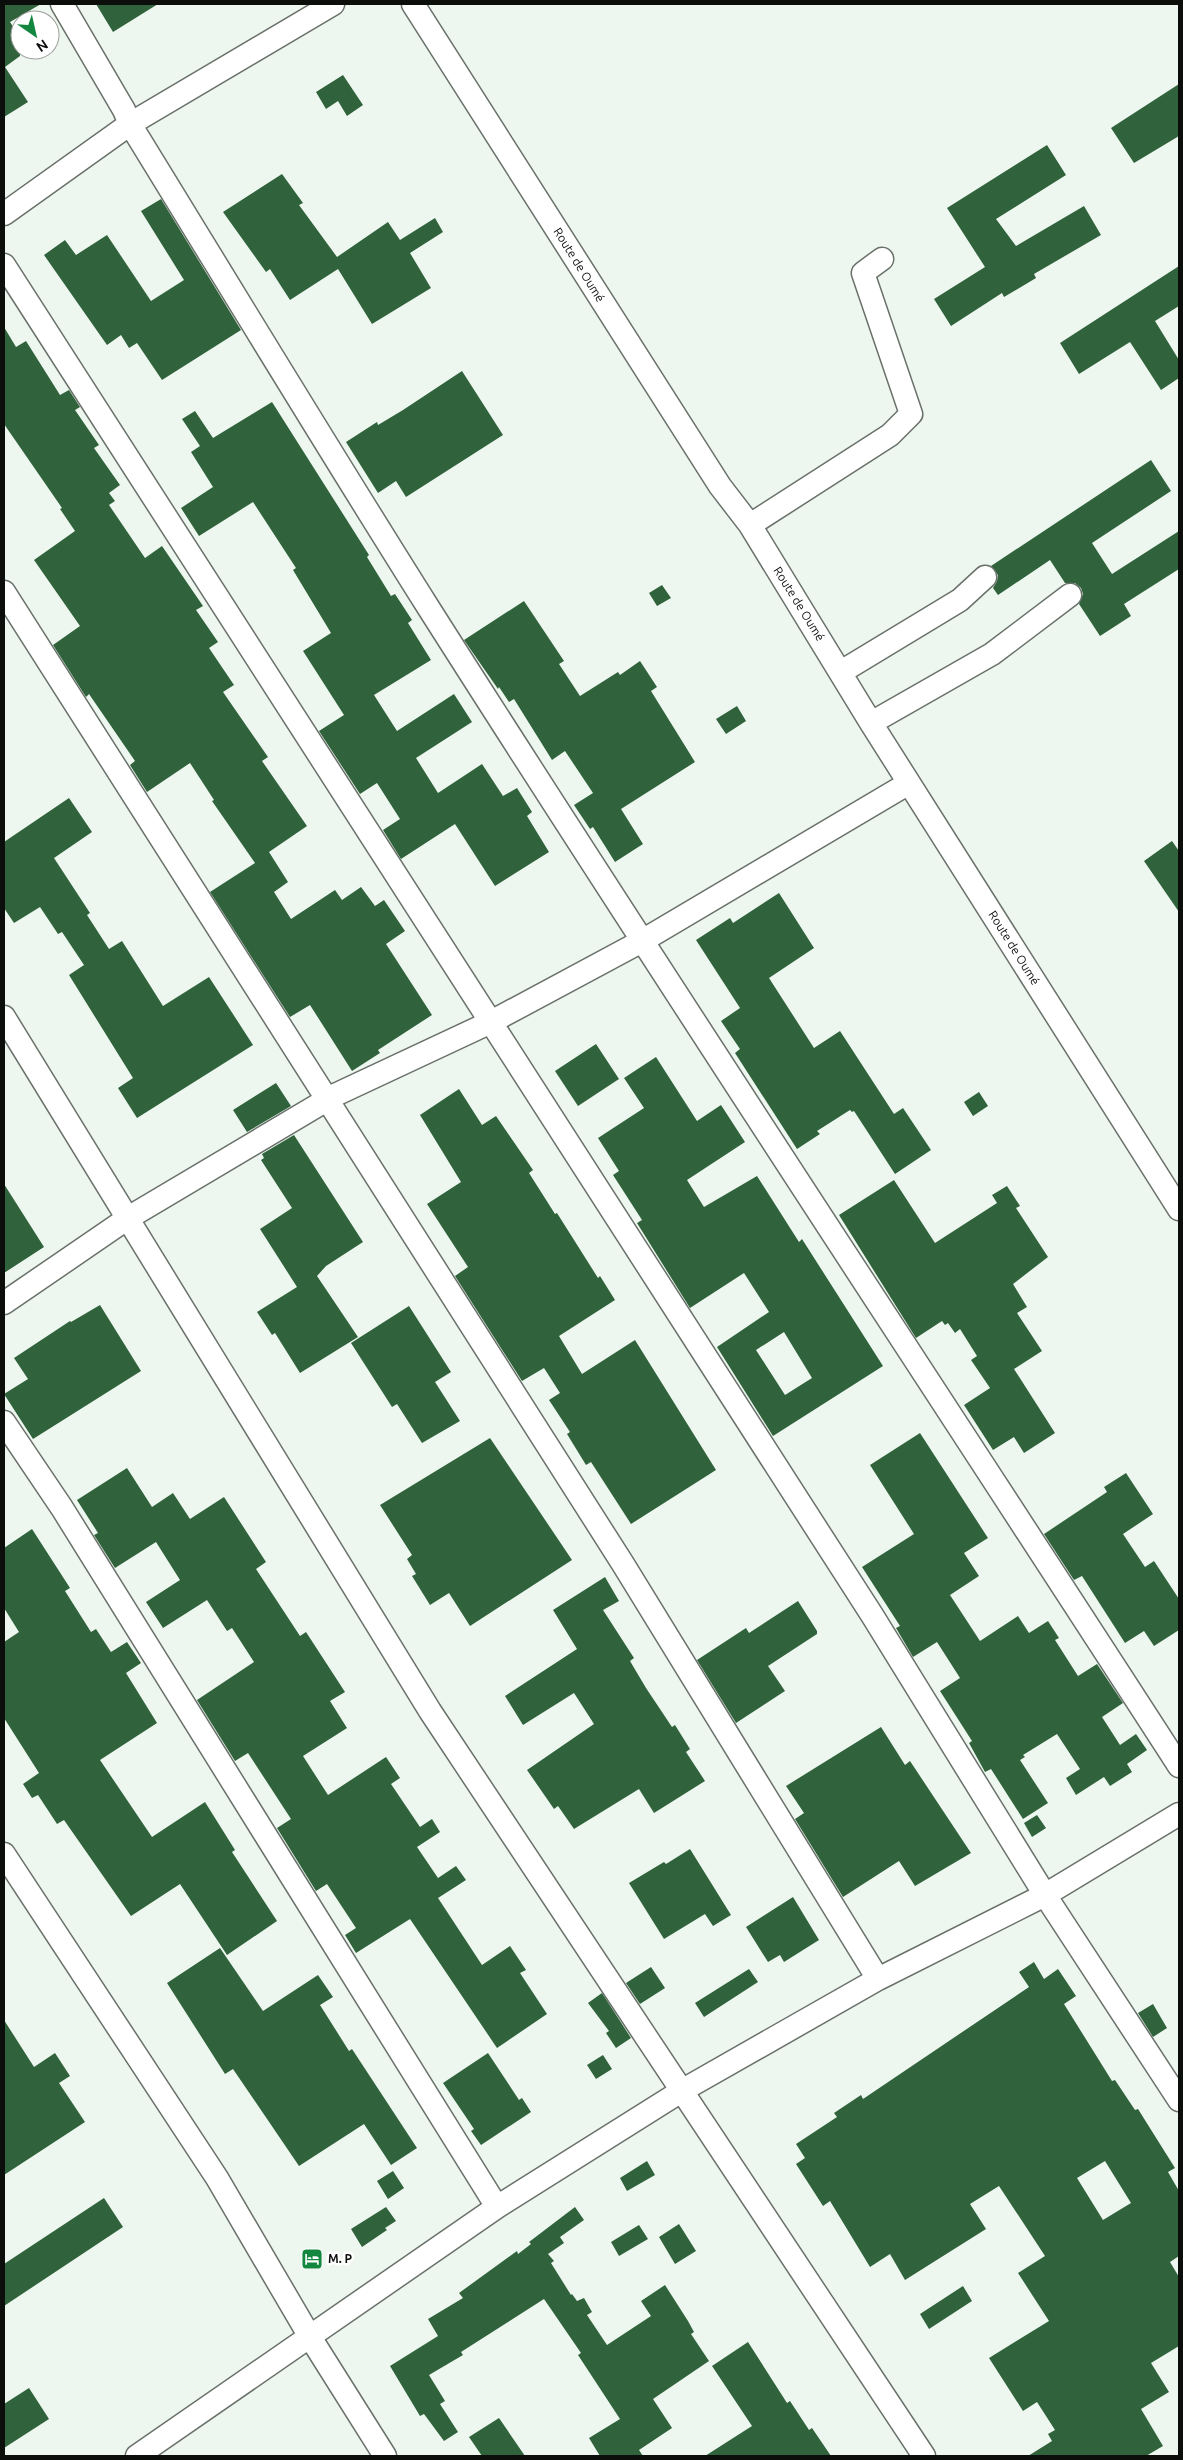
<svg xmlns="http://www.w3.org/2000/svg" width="1183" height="2460" font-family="Ubuntu,sans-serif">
<rect width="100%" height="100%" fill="#edf7ef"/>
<path fill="#30633c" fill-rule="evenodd" d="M4,4H41L10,22L20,37V56L5,67L28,102L4,117Z
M96,4H158L113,32Z
M343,75L363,105L347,116L338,101L326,109L316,92Z
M1179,84V136L1134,163L1111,128Z
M1047,145L1066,175L996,219L1016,246L1084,206L1101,235L1034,274L1036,278L1004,297L1002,293L951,326L934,299L985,267L947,208Z
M282,174L303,203L299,205L337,257L388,222L400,240L435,218L443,232L410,253L431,288L372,324L338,269L290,300L270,269L266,272L223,212Z
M161,199L241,330L162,380L137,343L129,348L121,335L107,345L44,255L65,240L76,255L107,235L151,301L184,280L141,211Z
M1179,266V306L1155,321L1179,360V378L1161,390L1130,342L1079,374L1060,343Z
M4,327L16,347L26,341L60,395L69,390L80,407L75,410L99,445L94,448L120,485L109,493L115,501L109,505L145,558L162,546L203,606L196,610L218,642L209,648L234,685L223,692L268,757L262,761L307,826L269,852L288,882L274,892L291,919L335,890L342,900L361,887L375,906L384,900L405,931L386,944L432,1015L378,1050L380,1053L352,1071L310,1005L290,1017L210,892L255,863L212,801L214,800L190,763L147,792L130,765L135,761L89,694L86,697L53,645L80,626L34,560L75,531L60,509L62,508L4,424Z
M462,371L503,435L406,497L396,481L378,493L346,442L377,422L378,425L403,410Z
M272,402L369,555L367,557L391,596L395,594L412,620L408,623L431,660L374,695L397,731L454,694L472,722L416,758L438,793L482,764L503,796L517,788L532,812L527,816L549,852L495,886L455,824L401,859L383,830L400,819L377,783L360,794L319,731L344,715L303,651L331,633L293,570L296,568L253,502L199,536L181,508L213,487L191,452L200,446L182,419L195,411L213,438Z
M1151,460L1171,491L1092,543L1112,574L1179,531V569L1124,604L1131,616L1100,636L1079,604L1083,594L1081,588L1075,583H1065L1050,560L998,595L993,588L997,581L998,575L991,566Z
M662,585L671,598L657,606L649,593Z
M524,601L564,661L559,664L580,696L618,672L620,675L640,661L657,687L651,691L695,762L621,809L643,844L615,862L593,827L590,829L574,805L593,793L565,751L552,760L514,699L509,702L499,687L498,689L464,640Z
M737,706L746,721L726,734L716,719Z
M69,798L92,832L54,858L90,913L87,915L109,949L122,941L163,1006L209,977L253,1045L137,1118L118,1088L133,1078L69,975L84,965L62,932L58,934L40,907L14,923L4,908V842Z
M1172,841L1179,851V912L1144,861Z
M779,893L814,948L769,978L814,1048L840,1031L894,1114L903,1108L931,1150L895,1174L854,1111L852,1112L850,1110L817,1131L820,1134L797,1149L735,1053L740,1049L721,1021L740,1008L696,940L730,918L733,923Z
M596,1044L619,1079L578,1106L555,1071Z
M656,1057L697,1121L721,1105L745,1142L687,1180L704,1207L757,1176L799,1242L802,1239L883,1366L773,1436L717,1347L769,1312L744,1273L690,1308L637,1223L642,1220L613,1175L619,1171L598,1138L644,1108L624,1078ZM784,1332L812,1378L785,1395L756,1350Z
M276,1083L291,1106L247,1132L233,1110Z
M459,1089L482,1125L496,1116L533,1170L529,1173L555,1214L557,1213L598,1278L600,1276L615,1300L559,1336L582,1374L635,1340L716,1470L631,1524L591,1462L586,1465L567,1434L570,1432L549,1400L560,1393L544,1368L522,1381L455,1276L468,1267L427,1204L461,1182L420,1115Z
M979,1092L988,1106L973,1116L964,1102Z
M294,1135L363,1242L326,1266L317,1276L358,1337L300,1373L275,1333L272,1335L257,1312L297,1287L260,1229L292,1208L261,1160L264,1158L262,1154Z
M894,1180L935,1243L997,1203L992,1195L1007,1186L1020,1206L1016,1208L1048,1257L1013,1284L1027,1307L1017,1313L1042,1351L1014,1369L1055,1433L1024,1453L1014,1437L993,1450L964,1405L990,1388L971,1360L977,1356L960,1329L955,1333L948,1323L945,1325L942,1321L916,1338L839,1215Z
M4,1184L44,1247L4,1273Z
M100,1305L141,1371L33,1439L4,1394L28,1379L14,1358L70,1321L71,1322Z
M409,1306L451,1372L435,1382L460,1421L422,1443L397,1404L392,1407L351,1343Z
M920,1433L988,1538L964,1553L979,1576L950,1595L980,1641L1018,1616L1029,1633L1048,1621L1059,1638L1055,1640L1078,1676L1097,1664L1123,1703L1102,1717L1120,1745L1136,1734L1147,1750L1127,1764L1132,1772L1110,1786L1104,1777L1076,1795L1066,1778L1080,1769L1057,1734L1023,1755L1025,1757L1020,1760L1048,1803L1023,1819L991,1769L985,1772L969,1743L972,1741L940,1691L960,1678L937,1642L913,1657L896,1628L900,1626L862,1567L914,1534L870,1465Z
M490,1438L572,1560L470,1626L449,1593L430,1605L412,1576L416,1574L407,1559L412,1555L380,1505Z
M127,1468L152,1507L173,1493L190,1519L224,1497L266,1562L256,1569L300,1636L306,1632L345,1692L330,1701L347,1728L303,1756L328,1795L386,1757L400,1778L391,1784L420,1827L432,1819L440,1832L417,1847L438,1878L456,1866L466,1880L438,1898L482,1965L510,1946L526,1970L520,1973L547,2014L497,2048L410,1919L356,1953L345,1935L356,1928L327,1884L316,1891L277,1828L291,1819L248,1753L235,1761L197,1700L254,1662L232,1628L227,1631L207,1600L163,1628L146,1602L180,1580L156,1542L115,1568L94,1535L98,1533L77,1500Z
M1126,1473L1153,1514L1123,1534L1145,1567L1154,1561L1179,1599V1630L1154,1646L1144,1631L1125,1643L1082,1576L1074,1580L1044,1534L1107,1492L1104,1487Z
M32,1529L70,1588L65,1591L91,1632L96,1629L111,1652L127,1642L141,1663L126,1673L157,1723L100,1760L152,1837L205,1802L235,1850L232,1852L277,1921L227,1955L180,1884L131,1916L64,1820L57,1824L38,1795L32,1798L23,1784L39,1773L4,1718V1642L19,1632L4,1608V1548Z
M605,1577L619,1601L603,1610L634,1658L630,1661L646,1688L672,1727L675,1725L690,1749L686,1752L705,1781L654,1813L639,1789L574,1829L558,1806L554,1809L527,1770L594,1724L574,1693L523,1725L505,1696L577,1649L553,1610Z
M798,1601L817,1631V1634L768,1666L785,1691L736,1723L697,1660L746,1628L749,1633Z
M881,1727L905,1765L910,1761L971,1853L915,1886L899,1861L843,1897L795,1819L804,1813L786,1786Z
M1037,1815L1046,1828L1032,1837L1024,1823Z
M690,1849L731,1915L713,1926L705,1914L664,1939L629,1883L664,1862L666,1864Z
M793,1897L819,1940L784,1962L780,1955L768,1962L746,1927Z
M220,1948L263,2011L318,1975L333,1997L320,2005L349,2051L352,2049L417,2148L391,2165L364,2124L299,2166L233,2069L225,2074L167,1983Z
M1034,1962L1044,1979L1058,1969L1076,1996L1064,2004L1112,2081L1115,2080L1135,2110L1138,2109L1175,2168L1168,2172L1179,2191V2256L1170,2262L1179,2277V2346L1151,2363L1169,2392L1141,2409L1163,2446L1146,2456H1028L1052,2441L1048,2434L1055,2430L1037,2402L1023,2411L989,2358L1049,2321L1018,2273L1045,2256L999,2186L970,2204L986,2229L905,2280L890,2254L870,2267L830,2201L823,2206L796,2164L805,2158L796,2144L837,2117L834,2113L861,2095L863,2099L1029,1987L1019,1972ZM1105,2161L1131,2203L1103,2220L1077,2178Z
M651,1967L665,1988L640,2004L626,1983Z
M749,1969L758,1982L704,2017L695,2003Z
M602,1993L631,2038L616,2048L606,2033L609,2031L588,2003Z
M1153,2004L1167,2028L1153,2037L1138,2013Z
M4,2020L34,2067L55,2053L70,2076L59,2083L85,2122L4,2175Z
M488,2053L519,2100L522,2098L531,2112L481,2145L471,2131L474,2129L443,2083Z
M603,2055L612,2069L596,2079L587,2065Z
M647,2161L655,2175L627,2191L620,2178Z
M393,2171L404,2188L388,2199L377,2181Z
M104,2198L123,2227L4,2306V2264Z
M386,2207L396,2221L385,2228L387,2230L362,2247L351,2229Z
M575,2207L584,2220L560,2237L564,2243L548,2254L554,2261L551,2263L571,2295L572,2294L577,2301L584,2298L592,2312L587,2315L607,2345L651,2316L641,2301L665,2285L688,2321L694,2332L691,2334L709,2361L653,2399L672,2428L639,2450L643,2456H600L589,2438L620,2419L578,2355L581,2353L544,2299L461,2352L463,2355L429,2375L445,2401L440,2404L458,2432L444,2441L424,2414L420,2416L390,2366L438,2336L428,2319L463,2298L459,2293L517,2251L518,2254L531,2244L529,2242Z
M679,2224L696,2251L675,2264L659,2237Z
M639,2225L648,2239L619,2256L611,2242Z
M963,2286L972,2301L929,2329L920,2314Z
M748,2342L787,2403L790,2401L809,2430L812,2428L831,2456H705L752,2426L712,2366Z
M29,2388L49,2419L4,2448V2404Z
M499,2418L525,2456H482L469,2437Z"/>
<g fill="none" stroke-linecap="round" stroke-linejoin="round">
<g stroke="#69716a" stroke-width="25">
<path id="minor" d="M62,4L124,110L130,124C229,285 327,447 428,607C675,996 929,1379 1179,1766
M413,4L720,486L750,525L871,723L1179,1209
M4,214L130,124L333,4
M4,265L872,1615L1045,1895L1179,2100
M750,525L890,435L911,414L863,273L882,259
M4,592L623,1564L878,1979
M841,672L960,600L985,577
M871,723L992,654L1070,595
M4,1017L430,1711L924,2456
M4,1303L128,1218L335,1095L491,1022L642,941L909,783
M4,1422L62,1508L497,2207
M4,1854L217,2178L310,2337L385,2456
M137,2456L497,2207L683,2090L878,1979L1045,1895L1179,1814"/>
</g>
<use href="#minor" stroke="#fff" stroke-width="22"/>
</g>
<defs>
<g id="hotel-square" transform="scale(1.125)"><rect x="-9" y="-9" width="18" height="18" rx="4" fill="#13863f" stroke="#fff"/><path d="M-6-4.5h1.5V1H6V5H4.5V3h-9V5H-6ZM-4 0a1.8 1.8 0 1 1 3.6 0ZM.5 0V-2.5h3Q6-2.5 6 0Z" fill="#fff"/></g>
</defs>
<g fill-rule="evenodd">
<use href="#hotel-square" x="312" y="2259"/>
</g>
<g text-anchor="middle" stroke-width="5" stroke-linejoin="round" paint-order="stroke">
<g font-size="12" fill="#0b0e0b" stroke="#fff">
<text transform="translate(579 265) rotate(58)" y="4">Route de Oumé</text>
<text transform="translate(799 604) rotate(58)" y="4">Route de Oumé</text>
<text transform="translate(1014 948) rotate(58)" y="4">Route de Oumé</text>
</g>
<g font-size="12" font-weight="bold" fill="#0b0e0b" stroke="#fff" text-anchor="start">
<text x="328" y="2263">M. P</text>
</g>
</g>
<rect width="1183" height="2460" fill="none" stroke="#0b0e0b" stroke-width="10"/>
<g transform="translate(35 35) rotate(146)"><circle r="24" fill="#ffffff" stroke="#9d9f9d"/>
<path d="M0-4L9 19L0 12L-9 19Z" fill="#13863f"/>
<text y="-8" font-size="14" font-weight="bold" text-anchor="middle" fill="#0b0e0b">N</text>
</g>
</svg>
